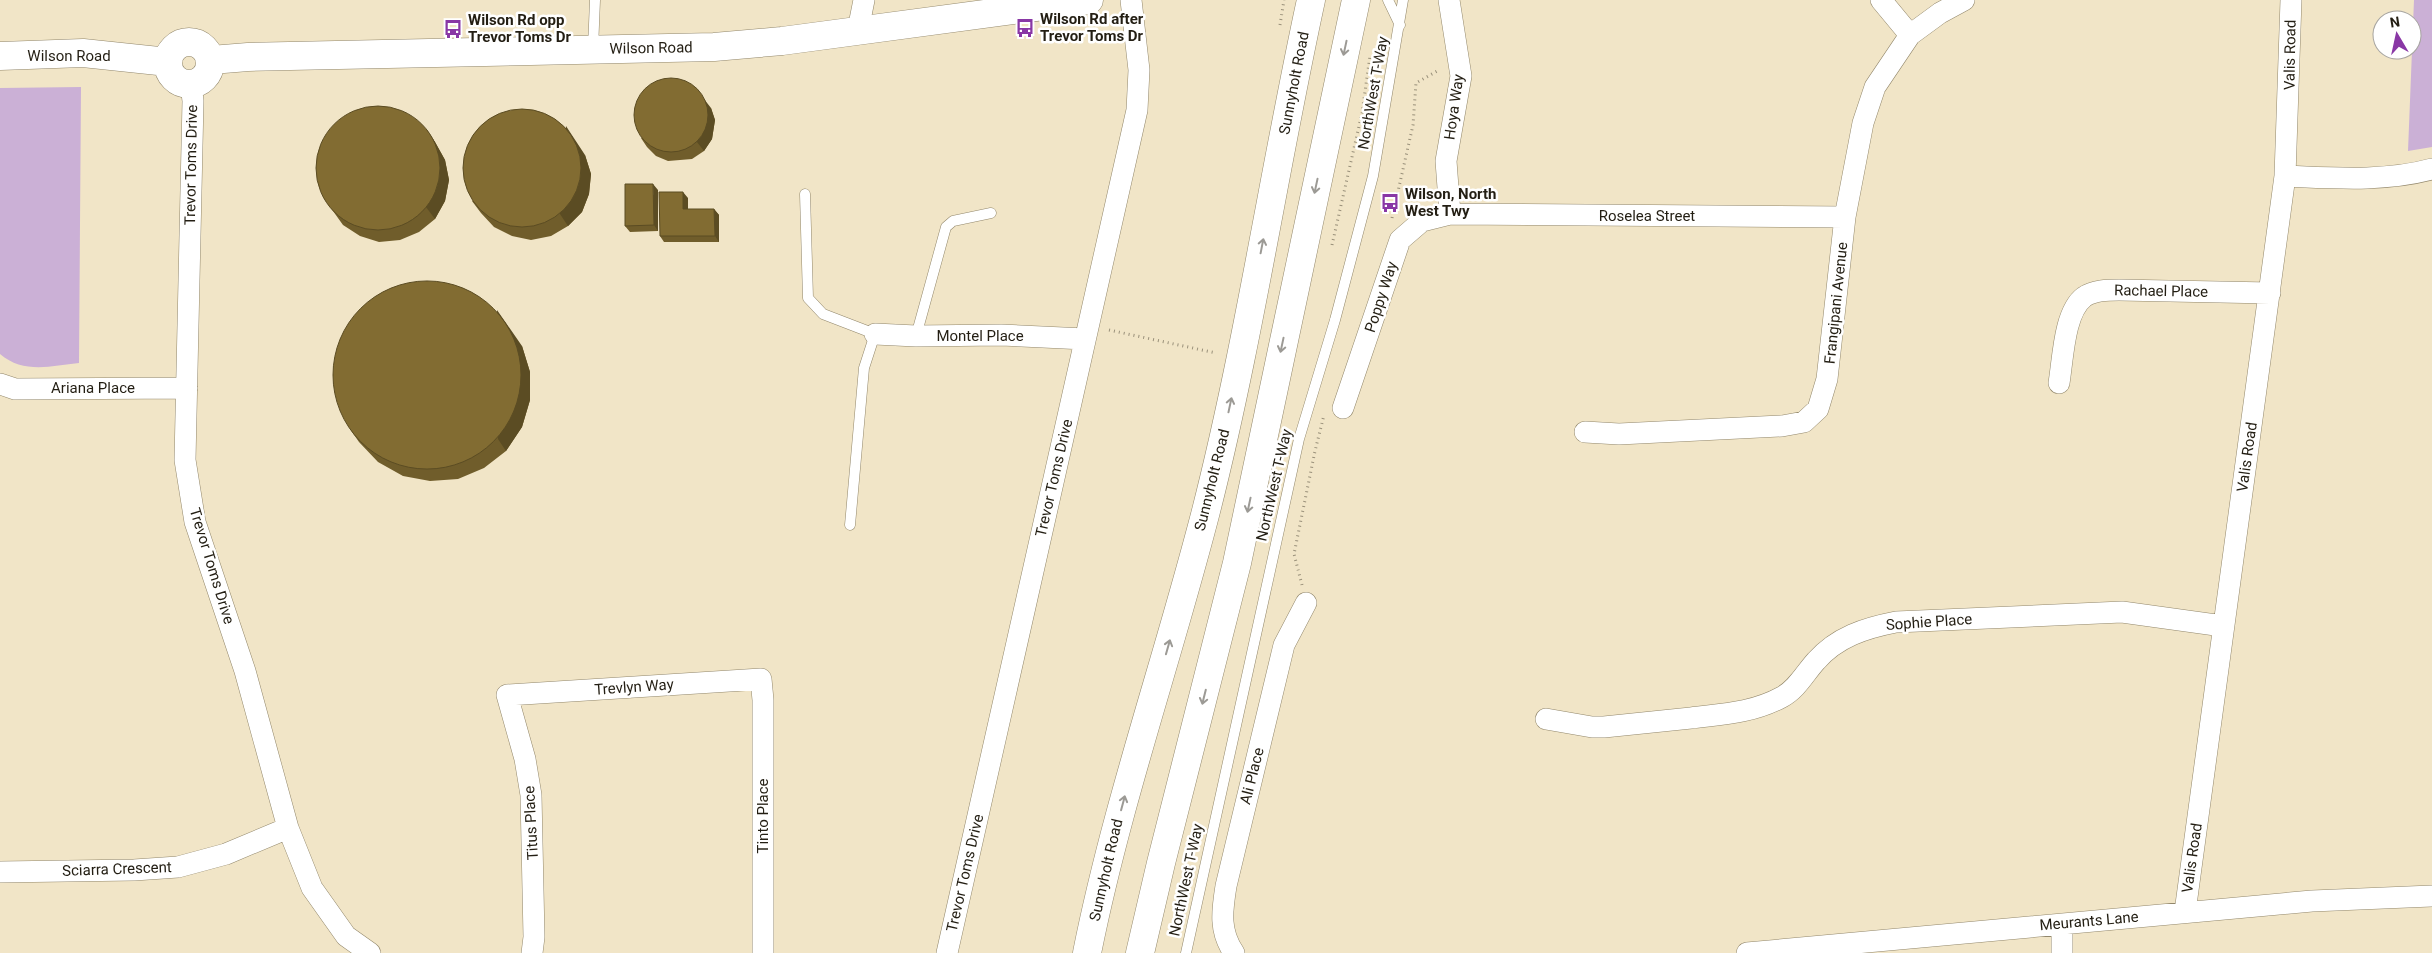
<svg xmlns="http://www.w3.org/2000/svg" width="2432" height="953" font-family="Roboto,sans-serif">
<rect width="100%" height="100%" fill="#f1e5c7"/>
<path fill="#cbb0d6" d="M2414,0H2432V147L2408,151Z
M81,87L79,363C51,366 23,374 0,354V88Z"/>
<g fill="none" stroke-linecap="round" stroke-linejoin="round">
<g stroke="#92876b" stroke-width="11">
<path id="lane" d="M1388,0L1400,25
M593,49L595,0
M805,194L808,298L823,314L875,334L864,368L850,525
M916,336L946,227L953,221L991,213
M1186,953L1299,439L1335,320L1373,176L1403,0"/>
</g>
<g stroke="#92876b" stroke-width="22">
<path id="street" d="M1449,0L1461,76L1446,161L1450,214
M1881,0L1910,35
M858,30L864,0
M191,84L193,101L185,460L195,522L245,671L288,828L312,888L346,936L370,953
M2285,176C2335,178 2384,182 2432,169
M875,334L916,336L1001,335L1085,339
M2059,383C2063,359 2064,312 2084,297C2094,290 2108,290 2119,290L2270,293
M0,384L15,389L187,388
M1343,408L1400,240L1422,221L1450,214L1845,217
M1585,432L1619,434L1782,426L1804,422L1818,409L1827,379L1845,217L1863,123L1875,87L1910,35L1940,13L1964,0
M1546,719L1592,727H1604C1633,724 1662,721 1691,718C1723,714 1753,713 1782,697C1797,689 1805,673 1816,661C1837,637 1865,628 1896,622L2122,612L2223,626
M0,872L134,870L178,867L226,854L288,828
M2185,912L2285,176L2291,0
M532,953L534,937L531,795L525,759L507,695L761,679L763,700V953
M947,953L1137,110L1139,70L1131,0
M1234,953C1219,931 1222,911 1226,886L1284,645L1306,603
M1747,953L2312,901L2432,896
M2062,953V924"/>
</g>
<g stroke="#92876b" stroke-width="29">
<path id="secondary" d="M168 63a21 21 0 1 1 42 0a21 21 0 1 1-42 0Z
M0,56L83,53L168,62
M211,60L248,57L714,47L782,41L1089,0"/>
</g>
<g stroke="#92876b" stroke-width="29">
<path id="primary" d="M1087,953C1117,803 1168,659 1206,511C1249,342 1274,170 1311,0
M1140,953L1161,863L1237,563L1356,0"/>
</g>
<path stroke="#99907a" stroke-width="3" stroke-dasharray="1 4" stroke-linecap="butt" d="M1280,25L1284,0
M1392,218L1413,125L1416,83L1439,70
M1332,245L1362,113L1370,56
M1109,330L1216,353
M1302,585L1294,554L1315,451L1324,415"/>
<use href="#lane" stroke="#fff" stroke-width="10"/>
<use href="#street" stroke="#fff" stroke-width="21"/>
<use href="#secondary" stroke="#fff" stroke-width="28"/>
<use href="#primary" stroke="#fff" stroke-width="28"/>
</g>
<path fill="#705d2b" d="M711,108L715,120L712,139L704,151L692,159L668,161L656,156L647,147L641,138Z
M427,130L435,142L445,160L449,180L445,201L435,219L419,232L400,240L379,242L360,236L343,225L323,197Z
M585,155L591,174L589,194L582,212L568,226L551,236L531,240L512,236L494,227L481,213L472,201Z
M658,190V231L630,232L625,226Z
M688,198V209H714L719,215V242H664L660,236Z
M522,346L530,372V400L522,427L506,451L484,468L458,479L430,481L403,476L378,462L359,442L350,429Z"/>
<path fill="#5b4c23" d="M704,99L711,108L715,120L712,139L704,151L697,142Z
M566,126L585,155L591,174L589,194L582,212L568,226L560,214Z
M427,130L435,142L445,160L449,180L445,201L435,219L426,207Z
M653,184L658,190V231L654,225Z
M683,192L688,198V216L683,209Z
M714,209L719,215V242L715,236Z
M497,310L522,346L530,372V400L522,427L506,451L498,439Z"/>
<path fill="#826c32" stroke="#5b4c23" d="M634 115a37 37 0 1 1 74 0a37 37 0 1 1-74 0Z
M316 168a62 62 0 1 1 124 0a62 62 0 1 1-124 0Z
M463 168a59 59 0 1 1 118 0a59 59 0 1 1-118 0Z
M625,184H653L654,225L625,226Z
M659,192H683V209H714L715,236H660Z
M333 375a94 94 0 1 1 188 0a94 94 0 1 1-188 0Z"/>
<defs><path id="oneway-shaft" d="M-6 0H5M1.5-3L5.5 0L1.5 3" fill="none" stroke-width="1.6" stroke-linecap="round" stroke-linejoin="round" transform="scale(1.25)"/></defs>
<g stroke="#9c9a95">
<use href="#oneway-shaft" transform="translate(1345 48) rotate(102)"/>
<use href="#oneway-shaft" transform="translate(1316 186) rotate(102)"/>
<use href="#oneway-shaft" transform="translate(1262 246) rotate(-79)"/>
<use href="#oneway-shaft" transform="translate(1282 345) rotate(102)"/>
<use href="#oneway-shaft" transform="translate(1230 405) rotate(-78)"/>
<use href="#oneway-shaft" transform="translate(1249 505) rotate(102)"/>
<use href="#oneway-shaft" transform="translate(1168 647) rotate(-74)"/>
<use href="#oneway-shaft" transform="translate(1204 697) rotate(104)"/>
<use href="#oneway-shaft" transform="translate(1123 803) rotate(-75)"/>
</g>
<defs>
<g id="bus-bare" transform="scale(1.5)"><path d="M-5-6H5V4H4V6H2V4H-2V6H-4V4H-5ZM-3.5-4V0h7V-4ZM-3.5 1.2v1.5H-2V1.2ZM2 1.2v1.5H3.5V1.2Z" fill="#8937a5" stroke="#fff" stroke-width="2.5" paint-order="stroke"/></g>
</defs>
<g fill-rule="evenodd">
<use href="#bus-bare" x="1025" y="28"/>
<use href="#bus-bare" x="453" y="29"/>
<use href="#bus-bare" x="1390" y="203"/>
</g>
<g text-anchor="middle" stroke-width="5" stroke-linejoin="round" paint-order="stroke">
<g font-size="15" font-weight="bold" fill="#231e13" stroke="#fff" text-anchor="start">
<text x="1040" y="24">Wilson Rd after<tspan x="1040" dy="17">Trevor Toms Dr</tspan></text>
<text x="468" y="25">Wilson Rd opp<tspan x="468" dy="17">Trevor Toms Dr</tspan></text>
<text x="1405" y="199">Wilson, North<tspan x="1405" dy="17">West Twy</tspan></text>
</g>
<g font-size="15" fill="#231e13" stroke="#fff">
<text transform="translate(651 48) rotate(-1)" y="5">Wilson Road</text>
<text transform="translate(2290 55) rotate(-89)" y="5">Valis Road</text>
<text x="69" y="61">Wilson Road</text>
<text transform="translate(1294 83) rotate(-79)" y="5">Sunnyholt Road</text>
<text transform="translate(1373 93) rotate(-80)" y="5">NorthWest T-Way</text>
<text transform="translate(1454 107) rotate(-82)" y="5">Hoya Way</text>
<text transform="translate(191 165) rotate(-89)" y="5">Trevor Toms Drive</text>
<text x="1647" y="221">Roselea Street</text>
<text transform="translate(2161 291) rotate(1)" y="5">Rachael Place</text>
<text transform="translate(1381 297) rotate(-72)" y="5">Poppy Way</text>
<text transform="translate(1836 303) rotate(-84)" y="5">Frangipani Avenue</text>
<text x="980" y="341">Montel Place</text>
<text x="93" y="393">Ariana Place</text>
<text transform="translate(2247 457) rotate(-82)" y="5">Valis Road</text>
<text transform="translate(1054 478) rotate(-77)" y="5">Trevor Toms Drive</text>
<text transform="translate(1212 480) rotate(-76)" y="5">Sunnyholt Road</text>
<text transform="translate(1274 485) rotate(-77)" y="5">NorthWest T-Way</text>
<text transform="translate(212 566) rotate(73)" y="5">Trevor Toms Drive</text>
<text transform="translate(1929 622) rotate(-4)" y="5">Sophie Place</text>
<text transform="translate(634 687) rotate(-4)" y="5">Trevlyn Way</text>
<text transform="translate(1252 776) rotate(-76)" y="5">Ali Place</text>
<text transform="translate(763 816) rotate(-90)" y="5">Tinto Place</text>
<text transform="translate(531 823) rotate(-93)" y="5">Titus Place</text>
<text transform="translate(2192 858) rotate(-82)" y="5">Valis Road</text>
<text transform="translate(117 869) rotate(-2)" y="5">Sciarra Crescent</text>
<text transform="translate(1106 870) rotate(-77)" y="5">Sunnyholt Road</text>
<text transform="translate(965 873) rotate(-77)" y="5">Trevor Toms Drive</text>
<text transform="translate(1186 880) rotate(-78)" y="5">NorthWest T-Way</text>
<text transform="translate(2089 921) rotate(-5)" y="5">Meurants Lane</text>
</g>
</g>
<g transform="translate(2397 35) rotate(351)"><circle r="24" fill="#ffffff" stroke="#a7a5a1"/>
<path d="M0-4L9 19L0 12L-9 19Z" fill="#8937a5"/>
<text y="-8" font-size="14" font-weight="bold" text-anchor="middle" fill="#231e13">N</text>
</g>
</svg>
